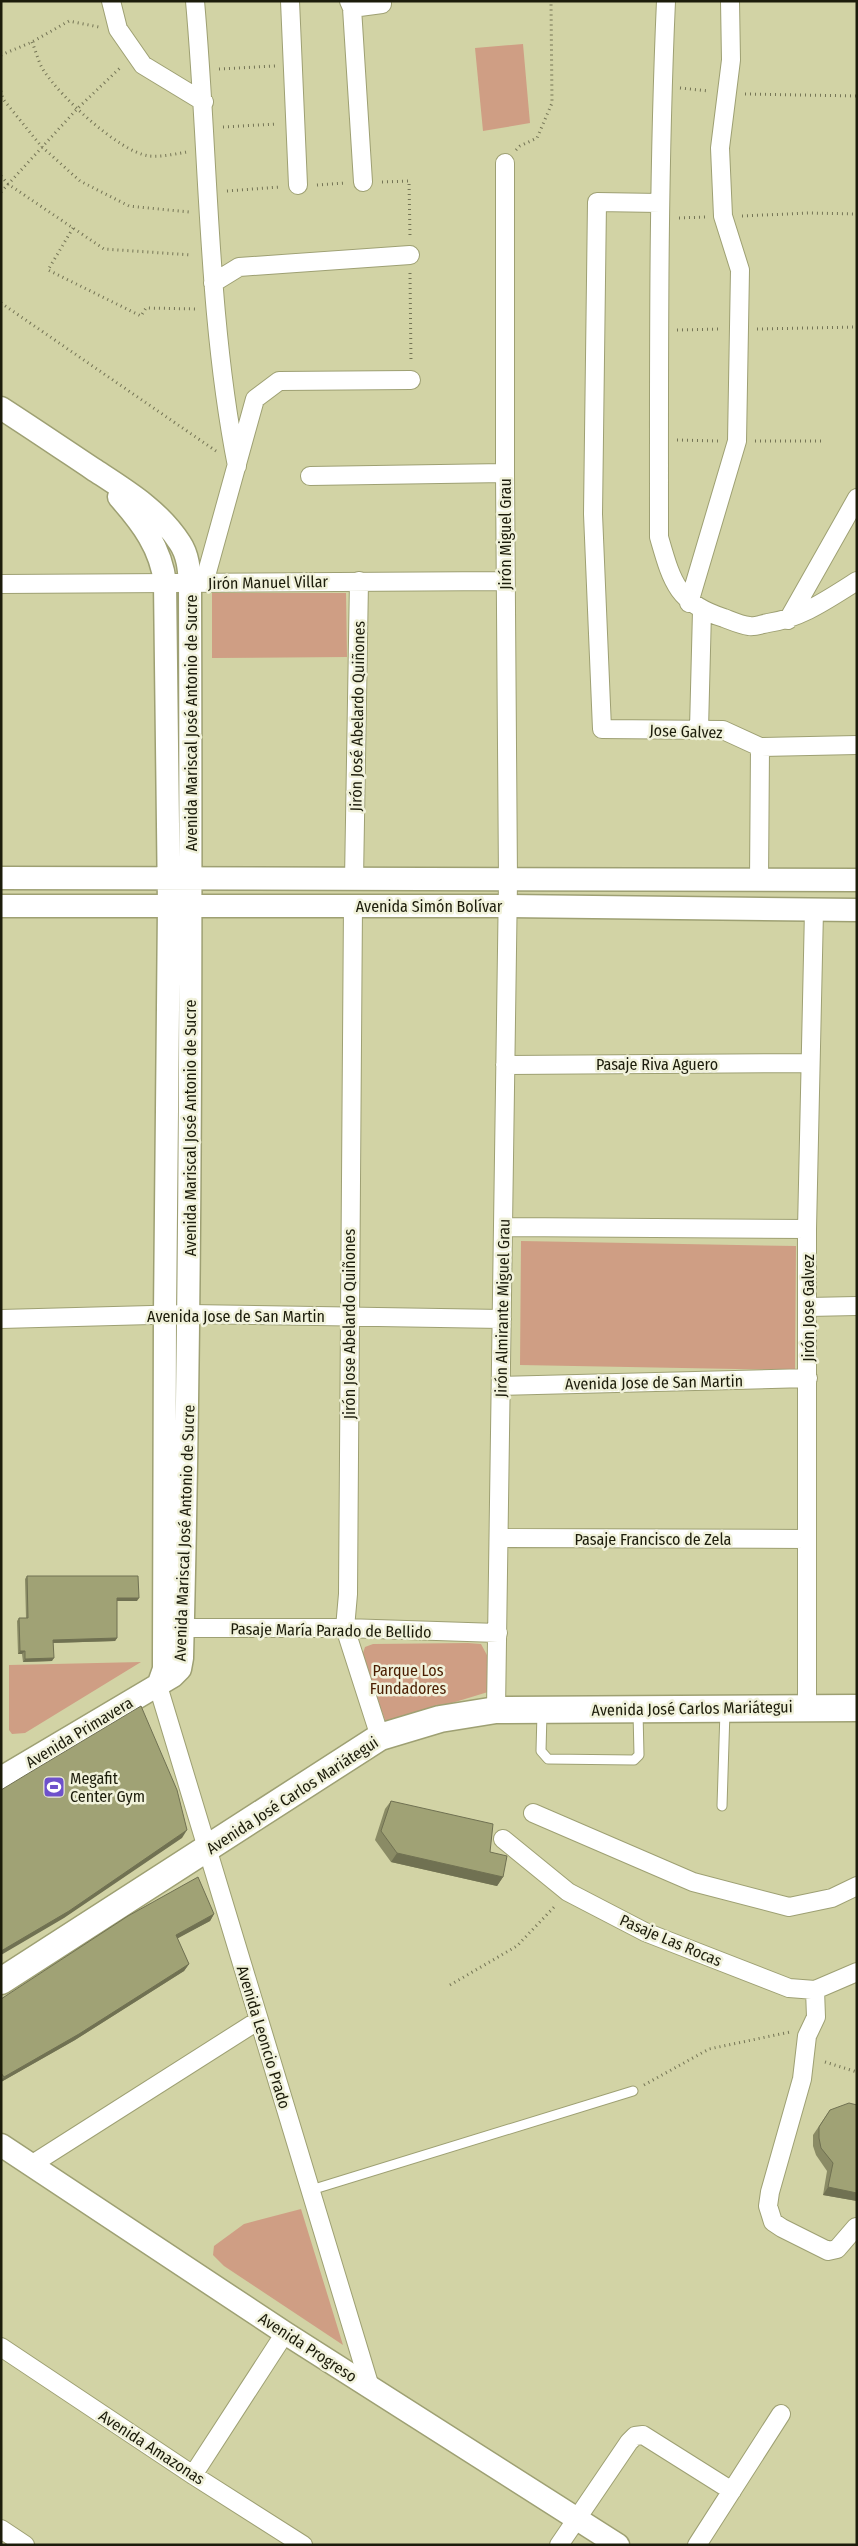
<svg xmlns="http://www.w3.org/2000/svg" width="858" height="2546" font-family="'Fira Sans Condensed',sans-serif">
<rect width="100%" height="100%" fill="#d2d3a5"/>
<path fill="#cf9e84" d="M523,44L530,123L483,131L475,48Z
M212,593H346L347,657L212,658Z
M521,1241L796,1246L795,1370L520,1365Z
M468,1643L481,1644L488,1657V1692L386,1723L362,1656L365,1647L373,1644Z
M141,1662L25,1733L12,1734L9,1730V1665Z
M301,2209L343,2345L224,2266L213,2255L214,2246L244,2224Z"/>
<g fill="none" stroke-linecap="round" stroke-linejoin="round">
<g stroke="#9ea073" stroke-width="11">
<path id="service" d="M542,1713L541,1751L548,1759L634,1760L639,1755L638,1712
M722,1806L725,1711
M311,2190L633,2091"/>
</g>
<g stroke="#9ea073" stroke-width="20">
<path id="minor" d="M111,1L118,29L143,65L204,102
M195,1C209,156 207,314 237,466
M290,1L298,185
M349,1L352,8L382,4
M666,1C658,180 659,359 659,537C672,582 677,603 724,618C732,621 741,625 749,626C755,627 762,624 768,623C802,618 828,599 857,581
M352,8L363,182
M660,203L597,202L593,514L602,729L723,730L760,747L857,745
M213,283L239,267L410,255
M310,476L505,473
M204,583L255,399L279,381L411,380
M1,584L505,581
M689,603L737,441L740,270L723,216L720,148L731,60L730,1
M788,620L857,498
M699,729L702,611
M354,880L359,581
M759,881L760,747
M353,905L348,1594L345,1628L380,1737
M505,1065L809,1063
M503,1227L807,1229
M808,1307L857,1306
M1,1319L189,1314L502,1319
M501,1386L808,1378
M499,1538L807,1539
M171,1628H345L498,1633
M158,1686L370,2387
M807,1707V1229L814,910
M496,1710L508,881L505,473V163
M533,1813L693,1882L789,1907L832,1898L857,1886
M503,1839L568,1892L645,1932L789,1988L815,1990L857,1972
M815,1990L816,2017L807,2036L802,2079L770,2192L768,2206L773,2222L782,2228L828,2251L837,2249L856,2227
M31,2165L259,2020
M1,2347L193,2475L303,2545
M193,2475L285,2333
M1,2529L25,2545
M559,2545L629,2442L635,2436L643,2435L732,2491
M697,2545L781,2414"/>
</g>
<g stroke="#9ea073" stroke-width="25">
<path id="tertiary" d="M1,408C32,428 63,449 93,469C125,490 159,510 180,543C188,555 189,569 190,583C191,942 191,1300 182,1658L180,1669L173,1676L1,1778
M119,497C142,523 161,548 165,583L169,906L165,1314L164,1658V1669L158,1686
M1,878L857,880
M1,906H507L857,910
M1,2145L285,2333L618,2545"/>
</g>
<g stroke="#9ea073" stroke-width="29">
<path id="secondary" d="M1,1981L380,1737L440,1719L496,1710L857,1708"/>
</g>
<path stroke="#747455" stroke-width="3" stroke-dasharray="1 4" stroke-linecap="butt" d="M32,42C36,51 38,62 44,71C60,96 119,152 149,156C162,157 175,154 187,152
M1,55L32,42L69,21L99,27
M219,69L275,66
M680,88L709,91
M1,91L3,99L41,146L80,181L129,206L189,212
M745,94L857,96
M223,127L277,124
M516,150L520,146L537,138L552,103L551,1
M1,176L8,184L104,249L192,255
M382,182L409,181L410,237
M317,185L345,183
M227,191L280,187
M1,192L77,109L122,66
M742,216L809,213L857,214
M679,218L705,217
M73,228L48,270L141,316L146,308L197,309
M410,273L411,362
M1,303L216,451
M757,329L857,327
M677,330L720,329
M677,440L718,441
M755,441H822
M450,1985L517,1946L556,1905
M825,2062L857,2072
M644,2085L709,2049L790,2032"/>
<use href="#service" stroke="#fff" stroke-width="9"/>
<use href="#minor" stroke="#fff" stroke-width="18"/>
<use href="#tertiary" stroke="#fff" stroke-width="22"/>
<use href="#secondary" stroke="#fff" stroke-width="26"/>
</g>
<path fill="#8a8b65" d="M27,1576L137,1601H117V1638L115,1641L53,1643L52,1661L23,1662L22,1654H18L17,1621L19,1618H26L25,1579Z
M391,1801L490,1852L503,1877L497,1886L391,1862L375,1840L385,1809Z
M214,1914L210,1921L177,1938L189,1964L184,1971L75,2040L1,2082V1999Z
M830,2110L857,2201L823,2195L827,2171L816,2155L813,2146V2135Z"/>
<path fill="#707152" d="M117,1598H139L137,1601H115Z
M117,1638L115,1641L51,1643L53,1640Z
M20,1651H25L22,1654H18Z
M54,1658L52,1661L23,1662L25,1659Z
M187,1830L182,1838L64,1918L1,1955V1951Z
M397,1853L503,1877L497,1886L391,1862Z
M214,1914L210,1921L171,1942L176,1935Z
M189,1964L184,1971L75,2040L1,2082V2080L4,2077Z
M828,2187L857,2193V2201L823,2195Z"/>
<path fill="#a0a275" stroke="#707152" d="M27,1576H138L139,1598H117V1638L53,1640L54,1658L25,1659V1651H20L19,1618H28Z
M141,1706L177,1790L187,1830L69,1911L1,1951V1790L29,1773Z
M391,1801L493,1824L490,1852L507,1856L503,1877L397,1853L381,1831Z
M198,1877L214,1914L176,1935L189,1964L79,2034L4,2077L1,2073V1999L128,1916Z
M849,2103L857,2105V2193L828,2187L833,2163L821,2148L819,2138V2127L830,2110Z"/>
<defs>
<g id="stadium-square" transform="scale(1.125)"><rect x="-9" y="-9" width="18" height="18" rx="4" fill="#6e51cb" stroke="#f1f2db"/><path d="M0-5a6.5 5 0 1 0 0 10a6.5 5 0 1 0 0-10ZM-3.5-1.8h7v3.6h-7Z" fill="#fff"/></g>
</defs>
<g fill-rule="evenodd">
<use href="#stadium-square" x="54" y="1787"/>
</g>
<g text-anchor="middle" stroke-width="5" stroke-linejoin="round" paint-order="stroke">
<g font-size="16" fill="#1c1c0b" stroke="#f1f2db">
<text transform="translate(505 534) rotate(-90)" y="6">Jirón Miguel Grau</text>
<text transform="translate(268 582) rotate(-1)" y="6">Jirón Manuel Villar</text>
<text transform="translate(357 716) rotate(-89)" y="6">Jirón José Abelardo Quiñones</text>
<text transform="translate(191 723) rotate(-90)" y="6">Avenida Mariscal José Antonio de Sucre</text>
<text transform="translate(686 731) rotate(2)" y="6">Jose Galvez</text>
<text x="429" y="912">Avenida Simón Bolívar</text>
<text x="657" y="1070">Pasaje Riva Aguero</text>
<text transform="translate(190 1128) rotate(-90)" y="6">Avenida Mariscal José Antonio de Sucre</text>
<text transform="translate(502 1308) rotate(-89)" y="6">Jirón Almirante Miguel Grau</text>
<text transform="translate(808 1308) rotate(-90)" y="6">Jirón Jose Galvez</text>
<text x="236" y="1322">Avenida Jose de San Martin</text>
<text transform="translate(349 1324) rotate(-90)" y="6">Jirón Jose Abelardo Quiñones</text>
<text transform="translate(654 1382) rotate(-1)" y="6">Avenida Jose de San Martin</text>
<text transform="translate(184 1533) rotate(-88)" y="6">Avenida Mariscal José Antonio de Sucre</text>
<text x="653" y="1545">Pasaje Francisco de Zela</text>
<text transform="translate(331 1630) rotate(1)" y="6">Pasaje María Parado de Bellido</text>
<text transform="translate(692 1708) rotate(-1)" y="6">Avenida José Carlos Mariátegui</text>
<text transform="translate(79 1732) rotate(-31)" y="6">Avenida Primavera</text>
<text transform="translate(292 1795) rotate(-33)" y="6">Avenida José Carlos Mariátegui</text>
<text transform="translate(671 1940) rotate(23)" y="6">Pasaje Las Rocas</text>
<text transform="translate(264 2037) rotate(73)" y="6">Avenida Leoncio Prado</text>
<text transform="translate(308 2347) rotate(33)" y="6">Avenida Progreso</text>
<text transform="translate(152 2447) rotate(33)" y="6">Avenida Amazonas</text>
</g>
<g font-size="16" fill="#4a1d00" stroke="#f1f2db">
<text x="408" y="1676">Parque Los<tspan x="408" dy="18">Fundadores</tspan></text>
</g>
<g font-size="16" fill="#1c1c0b" stroke="#f1f2db" text-anchor="start">
<text x="70" y="1784">Megafit<tspan x="70" dy="18">Center Gym</tspan></text>
</g>
</g>
<rect width="858" height="2546" fill="none" stroke="#1c1c0b" stroke-width="5"/>
</svg>
